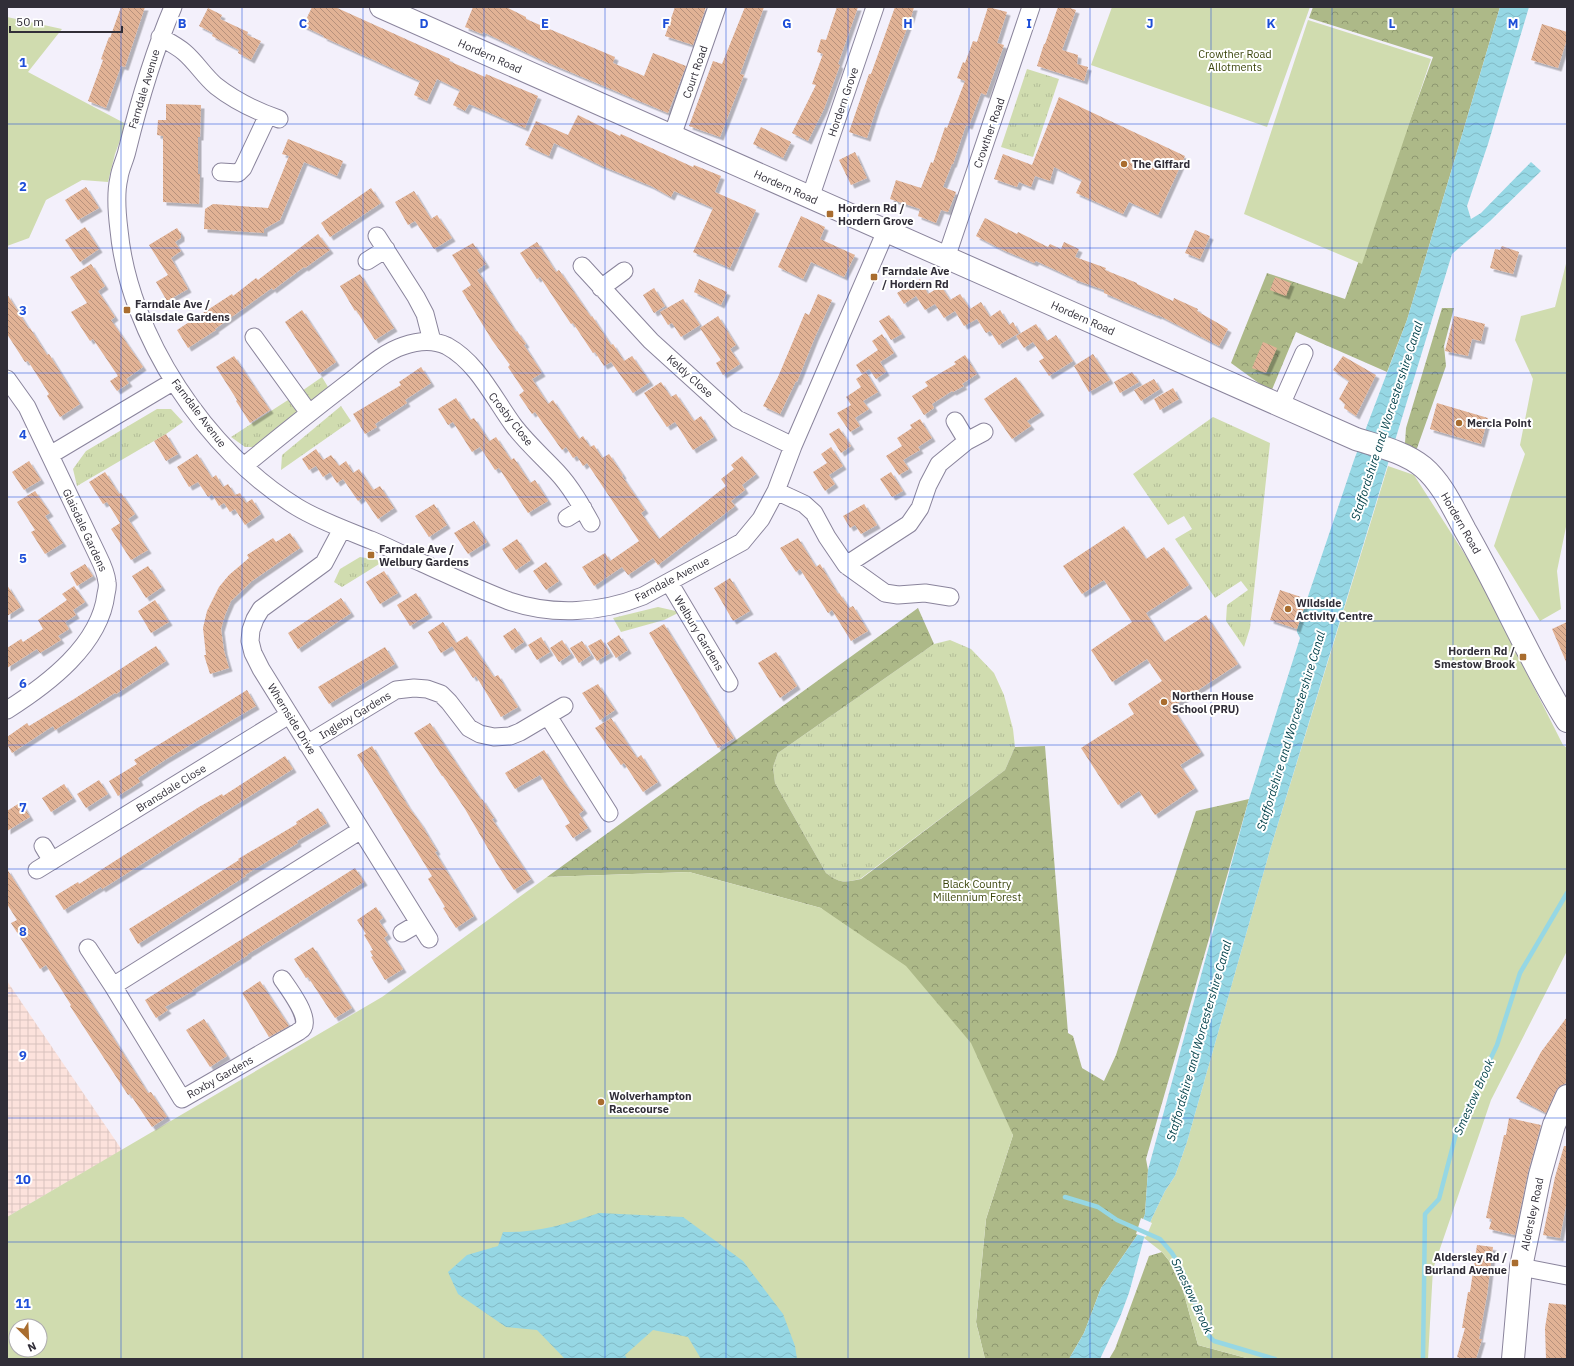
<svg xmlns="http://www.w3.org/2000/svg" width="1574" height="1366" font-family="'IBM Plex Sans',sans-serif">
<defs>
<pattern id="industrial-grid" width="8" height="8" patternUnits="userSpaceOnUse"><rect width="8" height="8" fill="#fce2dc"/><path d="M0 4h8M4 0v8" fill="none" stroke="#d8c2be"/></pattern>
<pattern id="grass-tufts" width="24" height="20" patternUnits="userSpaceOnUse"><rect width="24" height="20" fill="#d0dcaf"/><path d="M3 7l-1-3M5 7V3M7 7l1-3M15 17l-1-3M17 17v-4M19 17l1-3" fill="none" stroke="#b3bd97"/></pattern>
<pattern id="forest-crowns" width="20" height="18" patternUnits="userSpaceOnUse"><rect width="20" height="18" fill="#adb988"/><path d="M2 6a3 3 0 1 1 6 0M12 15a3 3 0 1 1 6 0" fill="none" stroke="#8d9770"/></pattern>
<pattern id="water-waves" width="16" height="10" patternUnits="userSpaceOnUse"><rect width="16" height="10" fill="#96d7e4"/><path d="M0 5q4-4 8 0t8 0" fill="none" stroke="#82b9c4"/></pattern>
<pattern id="building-back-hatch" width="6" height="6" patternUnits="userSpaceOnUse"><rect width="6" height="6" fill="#e1b295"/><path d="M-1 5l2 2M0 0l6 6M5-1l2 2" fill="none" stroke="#b7917b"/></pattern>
<filter id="shadow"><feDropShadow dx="3.5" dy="3.5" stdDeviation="0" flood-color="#0004"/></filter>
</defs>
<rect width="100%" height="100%" fill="#f3f0fb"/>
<path fill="url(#industrial-grid)" d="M7,981L122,1150L7,1217Z"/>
<path fill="url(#grass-tufts)" d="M1027,69L1059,79L1033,157L1001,147Z
M322,377L331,392L313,406L299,393Z
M288,400L296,409L299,416L259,447H245L231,437Z
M341,406L351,421L281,470L282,455Z
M157,409H171L183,422L166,434L77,486L73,469L86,451Z
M1213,417L1270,443L1250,628L1244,647L1226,621L1227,605L1248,590L1241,581L1215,598L1175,539L1192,529L1184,516L1168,525L1133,474Z
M360,557L384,561L342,587L334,582L340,569Z
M658,607L680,612L664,620L621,632L613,618Z
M950,640L971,649L994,673L1004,695L1013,729L1015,747L1005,770L860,879C843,883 840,883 826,873L775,783L773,767L778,753L934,644Z"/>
<path fill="url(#forest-crowns)" d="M1313,7H1500L1407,320L1387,372L1296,332L1271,392L1231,363L1267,273L1345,299L1433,57L1309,18Z
M1442,308H1454L1444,346L1446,366L1416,451L1405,443L1406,428Z
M918,608L934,644L778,753L773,767L775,783L826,873C840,883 843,883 861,879L1005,770L1015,747L1045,746L1068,1033L1073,1036L1082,1068L1104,1081L1116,1055L1196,811L1249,799L1146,1159L1148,1170L1145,1214L1138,1234L1101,1288L1084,1333L1069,1359H985L976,1322L986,1219L1013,1135L821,908L689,872L547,877Z
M1162,1252L1178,1272L1198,1345L1250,1359H1109L1115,1349L1149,1256Z"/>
<path fill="#d0dcaf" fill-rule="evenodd" d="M1112,7H1310L1267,127L1091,65Z
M7,17L62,29L28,72L126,124L115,154L108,182L82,180L46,200L29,238L7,246Z
M1308,20L1431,59L1362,264L1244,214Z
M1567,260V522L1557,571L1561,609L1540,621L1494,546L1525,454L1520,445L1533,379L1515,340L1521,316L1555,307Z
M1388,466L1414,475L1473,567L1563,745L1567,748V951L1491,1100L1433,1269L1428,1359H1250L1198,1345L1178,1272L1162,1252L1144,1238L1152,1218L1165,1191L1175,1176L1187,1142L1270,850Z
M689,872L821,908L906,966L971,1043L1013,1135L986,1219L976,1322L985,1359H7V1217L382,997L547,877ZM16,1326H40V1350H16Z"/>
<path fill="url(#water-waves)" d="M1500,7H1529L1488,144L1467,206L1471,219L1481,213L1531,162L1541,171L1490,221L1452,254L1270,850L1187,1142L1175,1176L1165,1191L1152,1218L1144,1238L1129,1293L1120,1317L1100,1359H1069L1084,1333L1101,1288L1138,1234L1145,1214L1148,1170L1249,799L1300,638L1297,632V629L1354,460L1407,320Z
M599,1213L683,1217L743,1261L783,1314L795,1346L797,1359H701L688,1337L653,1330L625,1355L627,1359H565L537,1330L506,1327L458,1294L448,1272L467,1255L498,1246L503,1232C537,1233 567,1224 599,1213Z"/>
<path fill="#f3f0fb" d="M1141,1218L1152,1223L1146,1237L1136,1234Z"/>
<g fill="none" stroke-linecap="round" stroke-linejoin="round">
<path stroke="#96d7e4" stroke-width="4.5" d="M1065,1197L1098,1207L1117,1220L1160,1239L1172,1253L1181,1268L1208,1335L1214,1341L1275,1359
M1423,1359L1425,1214L1439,1199L1457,1130L1497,1045L1520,973L1567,893"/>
</g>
<path fill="url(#building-back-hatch)" filter="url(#shadow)" d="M121,7H145L125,67L121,66L106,108L88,101L103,60L101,59L109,37L110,38Z
M312,7H335L450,59L449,61L485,77L486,74L538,96L525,128L469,104L465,111L453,105L460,90L437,79L427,101L414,95L420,81L323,37L324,36L303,26Z
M473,7H506L526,17V19L615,57L613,63L644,76L653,53L686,66L668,113L544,61L483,32L482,34L465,27Z
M675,7H706L693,45L665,36Z
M745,7H764L740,74L744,75L720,137L689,126L713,61L722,64Z
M837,7H858L838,64L840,65L824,109L808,141L792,133L816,85L812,84L823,54L817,52L821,39L826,40Z
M895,7H914L911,18L877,106L867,138L849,132L869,74H871Z
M988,7L1007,12L997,43L1004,45L986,95L981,93L969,126L966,125L953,164H952L943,187L956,192L948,212L941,210L936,223L918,216L920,209L890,199L896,180L921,188L931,162L933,163L945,127L947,128L965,81L957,78L963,62L965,63L973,41L977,42Z
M1058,7H1067L1076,10L1062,50L1078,55L1077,64L1088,67L1084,81L1037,66L1044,44H1045Z
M208,8L222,15L220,19L248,32L247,35L261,41L251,60L238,53L239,50L212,36L213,33L199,26Z
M1542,24L1567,32V39L1558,68L1531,60Z
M1059,97L1185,156L1158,215L1129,202L1123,214L1076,193L1082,180L1054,167L1050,181L1035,176L1031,187L1019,182L1017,187L994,179L1003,154L1032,165Z
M166,104L201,105L200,137H198V174H200L199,204L163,202V136L157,135L158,120H166Z
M578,115L620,136L621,134L693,167L694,165L721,176L715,192L756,210L730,268L693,252L713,208L674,191L671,197L651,186L600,165L554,143L549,156L525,145L536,121L568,135Z
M761,127L791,142L783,158L753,144Z
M288,139L343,161L337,176L304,162L280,220L264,229V233L204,229L205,209L213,204L268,208L289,156L282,154Z
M855,152L867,178L851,185L839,160Z
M86,187L99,208L78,220L65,200Z
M371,188L381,203L330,237L321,223Z
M414,191L431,219L437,215L452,238L434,249L415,221L408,225L395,202Z
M801,216L825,227L820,239L855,255L844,277L811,262L803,279L778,267Z
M985,218L1017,234L1018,232L1048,247L1050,244L1061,249L1064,242L1079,249L1075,257L1106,268L1105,270L1137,283V284L1173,301L1174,298L1198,309L1197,311L1228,329L1219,346L1158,315V316L1104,293V290L1073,279V278L1036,261L1034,263L1003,250L976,236Z
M85,227L99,249L80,262L65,240Z
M177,228L181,234V238L175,242L181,251L171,258L188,289L167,301L156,282L168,275L149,245Z
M1195,230L1210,236L1200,259L1185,253Z
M318,234L330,250L305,268L304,267L273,290L272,288L215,329L216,330L188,348L177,330L232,294L233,296L256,278L258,280Z
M537,242L556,272L559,270L591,317L592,316L611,345L613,344L624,361L632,356L650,382L633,393L611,362L604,366L595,352L593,353L573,323L571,324L540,277L537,279L520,253Z
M473,243L486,264L477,270L516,332L517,331L526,344L524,345L542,373L532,379L548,404L553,400L579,439L583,436L590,447L594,445L602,458L609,454L623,475L622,476L645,510L641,513L659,539L726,486L721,479L734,469L731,465L742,456L756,474L742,485L745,490L731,501L735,506L658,565L653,558L628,575L622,567L594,586L582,567L605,553L610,561L639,541L587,463L583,466L577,456L573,458L566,447L562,450L535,412L532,414L519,395L524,391L508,367L510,365L492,340L462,291L471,285L452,255Z
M1502,246L1519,252L1513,274L1490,268L1495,249L1500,250Z
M91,264L105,286L98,291L115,317L111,320L143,367L126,379L129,383L117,391L110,381L118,376L93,339L90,341L71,312L87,303L70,277Z
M360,274L394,328L375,340L356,310L355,311L340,286Z
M1275,277L1291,283L1286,296L1270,290Z
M699,279L727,292L721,305L694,292Z
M920,279L928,294L941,286L950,300L960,294L970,309L981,302L990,317L1000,310L1009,325L1013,322L1019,333L999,345L990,331L986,333L977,319L964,326L955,311L944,318L935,304L925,310L916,296L904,304L897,293Z
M654,288L665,306L654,313L643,295Z
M7,294L29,329L30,328L47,355L49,354L80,404L60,417L47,396L49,394L28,361L25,362L7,334Z
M818,294L832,300L815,337L797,382L796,381L780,414L763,406L778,377L805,313L809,315Z
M683,299L700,325L681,337L672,323L668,325L660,312Z
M302,310L336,362L319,374L285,322Z
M889,315L902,334L891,340L879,321Z
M718,316L736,345L730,349L740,364L723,375L716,363L721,360L700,328Z
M1454,316L1485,324L1481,341L1472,339L1468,356L1445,351Z
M1036,324L1047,341L1056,335L1073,361L1049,376L1039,361L1044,358L1033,342L1024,348L1016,336Z
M882,334L894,353L880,362L886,372L876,379L869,369L862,374L856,365L878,350L872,341Z
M1263,342L1277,348L1266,373L1252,368Z
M1093,354L1110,380L1089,392L1074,366Z
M965,355L977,374L962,384L964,386L953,392L952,391L932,404L934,408L924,415L912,396L928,386L925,382L956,364L954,362Z
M234,356L270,410L250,423L236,401L237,400L216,367Z
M1343,356L1376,375L1356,416L1344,408L1345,404L1339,399L1349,381L1333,370Z
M421,367L431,383L405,400L407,403L375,424L377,427L365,434L353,414L401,385L399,382Z
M866,372L878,392L863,401L869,409L855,418L860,426L850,432L837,413L851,405L846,397L861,387L856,379Z
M1132,372L1139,382L1120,393L1114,382Z
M1016,377L1041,412L1027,421L1031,426L1012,439L984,399Z
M1154,379L1160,389L1141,401L1134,390Z
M661,382L671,397L676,394L694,421L701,416L714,437L693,450L675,422L667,427L644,393Z
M1173,388L1179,399L1160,410L1154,399Z
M456,398L470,420L474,418L489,441L472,452L453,422L448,425L438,409Z
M1437,403L1488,418L1481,444L1430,429Z
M920,419L932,438L918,447L920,450L903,460L909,469L899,475L886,456L902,446L897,438L912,428L910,425Z
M839,428L851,446L841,453L829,434Z
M166,434L178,454L166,461L154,441Z
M496,437L511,460L514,458L530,483L535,480L548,501L528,513L499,468L495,470L480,447Z
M831,447L843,466L829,475L835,484L825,491L813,472L827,463L821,454Z
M316,449L323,460L331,455L339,466L346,461L353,473L359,469L373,490L380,486L394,508L378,519L363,497L358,501L343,479L337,483L330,472L335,469L323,477L316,466L309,470L302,459Z
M197,454L212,478L216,475L223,487L228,484L235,495L240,493L246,503L252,499L261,514L245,525L235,509L230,512L224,503L219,506L212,494L208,497L198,482L189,487L177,467Z
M29,461L41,480L24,490L12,472Z
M105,472L119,494L121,493L135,514L128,519L148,550L131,560L111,529L120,523L107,502L103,504L89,482Z
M891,472L903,491L892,497L880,479Z
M35,491L50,513L45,516L63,543L45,554L31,532L35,530L17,502Z
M434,504L447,525L429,537L415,516Z
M864,504L877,525L861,534L855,525L850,528L843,516Z
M474,521L487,542L468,554L454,533Z
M1124,526L1146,559L1164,547L1189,585L1146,613L1164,642L1206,615L1238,664L1172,707L1201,752L1180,765L1195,788L1155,815L1139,791L1118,805L1081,748L1134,714L1128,704L1162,681L1147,659L1112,682L1091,650L1132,622L1104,580L1082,594L1063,566Z
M290,533L300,548L252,581L231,601L225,615L221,629L224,651L229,668L210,674L204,655H206L203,628L207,611L219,587L229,575L249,558L247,555L273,538L276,542Z
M798,538L816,567L820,564L838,594L839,593L849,608L853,606L868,631L851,641L832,610L828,613L800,569L796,572L780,548Z
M517,539L531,560L516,570L502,549Z
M546,562L559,581L546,590L533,571Z
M85,564L93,576L77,586L70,573Z
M148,566L162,587L146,598L132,576Z
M384,571L398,593L380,604L366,582Z
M730,578L750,611L733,621L714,588Z
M7,585L21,607L7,616Z
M74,586L85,602L73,610L76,615L65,622L69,629L58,636L61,640L40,653L37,649L7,668V648L21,639L23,642L43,629L38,620L67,600L62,594Z
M1280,590L1307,599L1297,629L1270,620Z
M416,593L429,614L410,626L397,605Z
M341,598L351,613L298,649L288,633Z
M155,600L169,622L151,633L138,611Z
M443,622L456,643L467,636L494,677L498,675L518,707L501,717L476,676L473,678L452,646L454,645L441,653L428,632Z
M1567,622V664L1552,629Z
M664,624L734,738L718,748L649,633Z
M515,628L524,642L512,650L503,636Z
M619,635L628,650L616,658L607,643Z
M541,637L550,652L537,660L528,645Z
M601,639L610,653L597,661L588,646Z
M562,640L571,654L559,662L550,648Z
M582,641L591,655L579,663L570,648Z
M156,646L166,661L116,694L115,693L55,730L53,726L12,753L7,744V737L27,723L29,726L74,699Z
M385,647L395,664L329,704L318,687Z
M776,652L797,686L780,698L758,663Z
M598,684L615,710L600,720L582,693Z
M247,690L256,706L165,760L138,778L140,782L118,796L109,781L137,764L134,760Z
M611,718L637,758L641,755L658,782L643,792L624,763L621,765L595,728Z
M430,723L462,772L481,800L482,799L494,818L492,819L531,879L514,890L497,864L465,809L443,776H442L414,733Z
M372,746L408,806L421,824L437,851L435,852L474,916L456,928L443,908L445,907L428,879L432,876L357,755Z
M544,750L566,785L584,810L579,814L588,828L573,838L565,826L570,823L540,775L515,789L505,773Z
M285,756L293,769L102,889L101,887L64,910L55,896L78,882L79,884L199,807L222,794L223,796Z
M99,780L108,794L86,808L77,794Z
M64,784L73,798L51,812L42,798Z
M21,802L30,817L7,831V811Z
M318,808L327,823L297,841L298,843L245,875L246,876L138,944L129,929L239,860L238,859L297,824L296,822Z
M355,868L364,882L248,954V955L192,990L193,991L165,1007L168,1010L156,1018L145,1000Z
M7,869L148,1093L151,1092L167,1117L152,1127L130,1094L128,1095L70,1006L71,1005L46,965L40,969L11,923L17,920L7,904Z
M376,907L383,918L379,921L388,935L384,938L403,969L385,980L371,957L373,956L370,951L373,950L364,935L366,934L357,920Z
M313,947L352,1008L335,1018L308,977L306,978L294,959Z
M260,981L289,1026L269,1037L242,993Z
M1567,1017V1080L1565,1084L1560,1086L1556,1091L1546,1113L1516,1098L1541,1052Z
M204,1019L227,1056L210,1067L186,1030Z
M1509,1118L1541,1125L1528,1172L1515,1235L1489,1229L1492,1219L1486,1218L1504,1135H1506Z
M1564,1146H1567V1200L1560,1238L1543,1235L1555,1177Z
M1477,1245L1493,1247L1487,1295L1479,1339H1482L1476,1359H1463L1457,1357L1465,1328H1462L1468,1292H1470Z
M1549,1303L1567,1305V1359H1546L1545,1328Z"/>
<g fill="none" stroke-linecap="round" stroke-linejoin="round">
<g stroke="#8a849c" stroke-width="19">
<path id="street" d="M173,7C153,54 139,102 127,151C125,160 120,169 119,178C115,194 117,214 119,230C129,336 207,452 297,507C320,521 346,530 371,540C388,547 405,556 422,563C451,576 480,590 509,601C553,616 601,613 643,596L742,542L761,519L776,491L793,446L886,231
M160,37C169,42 177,46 184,52C196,62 204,76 216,86C235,101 256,111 279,119
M672,136L717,7
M221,172L238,173L243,168L268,115
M810,198L875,7
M377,236L416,297L425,314L432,341
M946,258L1031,7
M367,261L386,249
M582,266L651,341L737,419L793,446
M601,288L624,271
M254,337L309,413
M7,379L27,407L35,424L98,556C102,564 106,573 107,582C108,586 107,590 106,594C100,645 48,684 7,710
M1281,405L1304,353
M955,421L967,441
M50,455L174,381
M244,466C278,438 313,410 348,383C365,370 382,353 403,346C417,341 433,339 447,346C478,363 494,399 514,426C527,443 543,457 557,472C571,487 581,505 591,523
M776,491L804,504L814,513L827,537L846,565L885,593L898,595L925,593L950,597
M567,518L583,508
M342,529L324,563L261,609L255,619L251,630L250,641L253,653L261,669L429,939
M846,565L909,524L920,508L928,485L939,464L967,441L984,432
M669,582L729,683
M548,716L609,813
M307,744L396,690L414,688L427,689L441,694L449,702L469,728L480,734L494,737L510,736L520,732L564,706
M43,846L52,861
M37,870L289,715
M402,933L419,923
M88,948L113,986L182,1099L298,1032C299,1031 302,1030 303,1028C310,1017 289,989 282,979
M113,986L361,830
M1521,1267L1567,1276"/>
</g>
<g stroke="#8a849c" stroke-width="24">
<path id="secondary" d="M381,7L1356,439C1378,446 1405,452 1423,467C1442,483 1453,508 1465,530C1501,592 1529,660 1567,721
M1513,1359L1521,1267L1540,1175L1554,1125L1567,1096"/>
</g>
<use href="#street" stroke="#fff" stroke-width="17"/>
<use href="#secondary" stroke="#fff" stroke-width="22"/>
</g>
<path fill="none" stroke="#1d4ed8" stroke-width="1" stroke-opacity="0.55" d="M121,7V1359M242,7V1359M363,7V1359M484,7V1359M605,7V1359M726,7V1359M848,7V1359M969,7V1359M1090,7V1359M1211,7V1359M1332,7V1359M1453,7V1359M7,124H1567M7,248H1567M7,373H1567M7,497H1567M7,621H1567M7,745H1567M7,869H1567M7,993H1567M7,1118H1567M7,1242H1567"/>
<g fill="#a96d2f" stroke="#fff" stroke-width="1.5">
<circle cx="1124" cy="164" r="4"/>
<rect x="826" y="210" width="8" height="8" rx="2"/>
<rect x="870" y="273" width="8" height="8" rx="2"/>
<rect x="123" y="306" width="8" height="8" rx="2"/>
<circle cx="1459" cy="423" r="4"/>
<rect x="367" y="551" width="8" height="8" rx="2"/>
<circle cx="1288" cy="609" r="4"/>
<rect x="1519" y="653" width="8" height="8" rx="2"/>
<circle cx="1164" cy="702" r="4"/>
<circle cx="601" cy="1102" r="4"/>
<rect x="1511" y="1259" width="8" height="8" rx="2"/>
</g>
<g text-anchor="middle" stroke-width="4" stroke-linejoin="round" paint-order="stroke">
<g font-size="11" fill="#3b450c" stroke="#fff">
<text x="1235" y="58">Crowther Road<tspan x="1235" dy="13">Allotments</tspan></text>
<text x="977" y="888">Black Country<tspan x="977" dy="13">Millennium Forest</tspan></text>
</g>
<g font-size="11" fill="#312e38" stroke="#fff">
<text transform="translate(490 56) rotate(24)" y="4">Hordern Road</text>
<text transform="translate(695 72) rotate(-71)" y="4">Court Road</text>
<text transform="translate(144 89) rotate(-73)" y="4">Farndale Avenue</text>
<text transform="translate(843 102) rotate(-71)" y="4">Hordern Grove</text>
<text transform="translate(989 133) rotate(-71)" y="4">Crowther Road</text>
<text transform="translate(786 187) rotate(24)" y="4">Hordern Road</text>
<text transform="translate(1083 318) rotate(24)" y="4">Hordern Road</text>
<text transform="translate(690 376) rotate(42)" y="4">Keldy Close</text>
<text transform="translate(199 413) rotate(53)" y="4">Farndale Avenue</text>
<text transform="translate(511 419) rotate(52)" y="4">Crosby Close</text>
<text transform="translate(1461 523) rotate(60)" y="4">Hordern Road</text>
<text transform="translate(85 530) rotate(65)" y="4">Glaisdale Gardens</text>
<text transform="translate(672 579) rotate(-28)" y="4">Farndale Avenue</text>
<text transform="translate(699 633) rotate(59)" y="4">Welbury Gardens</text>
<text transform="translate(355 715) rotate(-31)" y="4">Ingleby Gardens</text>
<text transform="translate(292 719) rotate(58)" y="4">Whernside Drive</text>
<text transform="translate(171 788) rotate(-32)" y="4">Bransdale Close</text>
<text transform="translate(220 1077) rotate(-30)" y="4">Roxby Gardens</text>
<text transform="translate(1532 1214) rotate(-78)" y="4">Aldersley Road</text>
</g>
<g font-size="11" font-weight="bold" fill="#312e38" stroke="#fff" text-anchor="start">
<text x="1132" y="168">The Giffard</text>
<text x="838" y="212">Hordern Rd /<tspan x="838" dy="13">Hordern Grove</tspan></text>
<text x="882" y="275">Farndale Ave<tspan x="882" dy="13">/ Hordern Rd</tspan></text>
<text x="135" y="308">Farndale Ave /<tspan x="135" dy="13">Glaisdale Gardens</tspan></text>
<text x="1467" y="427">Mercia Point</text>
<text x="379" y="553">Farndale Ave /<tspan x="379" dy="13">Welbury Gardens</tspan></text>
<text x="1296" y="607">Wildside<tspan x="1296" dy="13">Activity Centre</tspan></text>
<text x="1515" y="655" text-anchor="end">Hordern Rd /<tspan x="1515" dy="13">Smestow Brook</tspan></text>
<text x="1172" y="700">Northern House<tspan x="1172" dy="13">School (PRU)</tspan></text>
<text x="609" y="1100">Wolverhampton<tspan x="609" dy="13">Racecourse</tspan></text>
<text x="1507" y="1261" text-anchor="end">Aldersley Rd /<tspan x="1507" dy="13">Burland Avenue</tspan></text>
</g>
<g font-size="12" font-style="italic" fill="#04424b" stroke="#fff">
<text transform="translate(1387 421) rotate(-72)" y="4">Staffordshire and Worcestershire Canal</text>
<text transform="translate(1291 731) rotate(-73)" y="4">Staffordshire and Worcestershire Canal</text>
<text transform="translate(1199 1041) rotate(-74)" y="4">Staffordshire and Worcestershire Canal</text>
<text transform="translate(1474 1097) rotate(-66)" y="4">Smestow Brook</text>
<text transform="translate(1192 1296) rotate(65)" y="4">Smestow Brook</text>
</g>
</g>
<g font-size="13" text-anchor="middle" font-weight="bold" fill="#1d4ed8" stroke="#fff" stroke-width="4" stroke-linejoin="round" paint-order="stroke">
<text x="182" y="28">B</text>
<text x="303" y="28">C</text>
<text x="424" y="28">D</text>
<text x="545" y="28">E</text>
<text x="666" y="28">F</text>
<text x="787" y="28">G</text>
<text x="908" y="28">H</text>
<text x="1029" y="28">I</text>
<text x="1150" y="28">J</text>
<text x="1271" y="28">K</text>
<text x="1392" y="28">L</text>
<text x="1513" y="28">M</text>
<text x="23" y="67">1</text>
<text x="23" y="191">2</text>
<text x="23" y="315">3</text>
<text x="23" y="439">4</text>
<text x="23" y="563">5</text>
<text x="23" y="688">6</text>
<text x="23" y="812">7</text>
<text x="23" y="936">8</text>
<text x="23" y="1060">9</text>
<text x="23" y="1184">10</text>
<text x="23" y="1308">11</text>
</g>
<rect width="1574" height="1366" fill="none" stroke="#312e38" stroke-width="16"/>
<g transform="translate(28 1338) rotate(156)"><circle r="19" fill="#ffffff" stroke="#adabaf"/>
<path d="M0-3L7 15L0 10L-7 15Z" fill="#a96d2f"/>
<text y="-6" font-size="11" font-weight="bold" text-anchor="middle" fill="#312e38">N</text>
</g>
<path d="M10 26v6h112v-6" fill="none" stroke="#312e38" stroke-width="2"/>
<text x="16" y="26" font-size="12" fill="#312e38" stroke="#ffffff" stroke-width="3" paint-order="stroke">50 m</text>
</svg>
